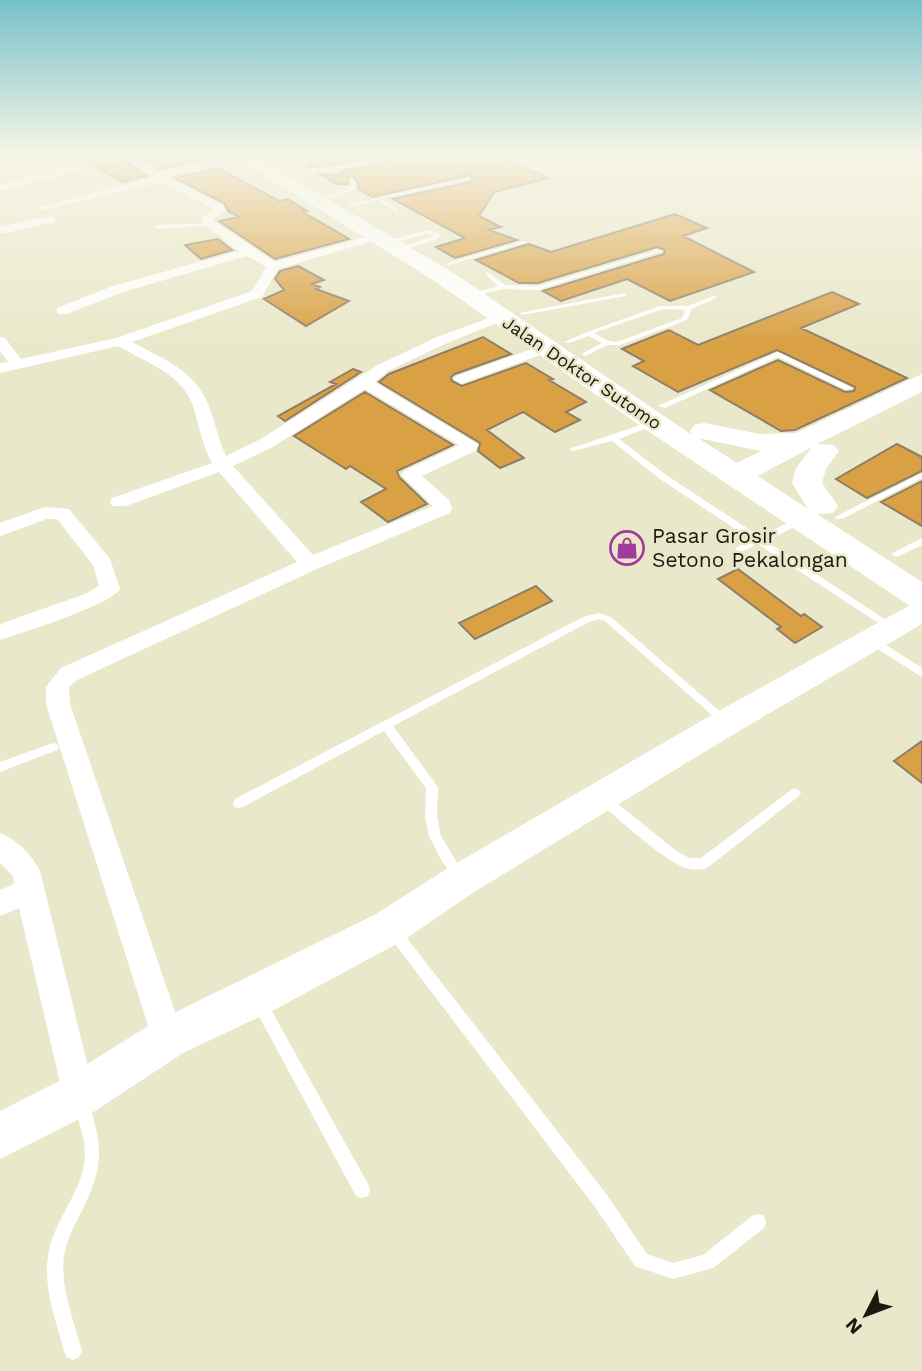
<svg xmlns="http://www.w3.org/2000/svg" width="922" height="1371" font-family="'Work Sans',sans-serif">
<rect width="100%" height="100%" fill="#eae8ca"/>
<path fill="#d9a044" stroke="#8e7e67" stroke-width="2" d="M105,154H116L147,176L122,182L79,157Z
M133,154H183L204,160L160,169Z
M286,154H386L328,166L308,167L306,165L323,162L324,157L319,154L297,160Z
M387,154H510L511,161L548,178L494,192L479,216L501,227L489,230L517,240L455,258L436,247L465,238L393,199L471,182L473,179L470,175L372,197L358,189L359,185L354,176L348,177V184H337L318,173L337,176L342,171L390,161L392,158Z
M218,168L279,201L288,199L307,211L303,212L349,239L275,259L219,221L239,217L228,211L224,203L175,178Z
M675,214L707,228L683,236L754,272L670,301L627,279L561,301L543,291L664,254L665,250L657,247L538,283H519L476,260L529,244L551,252Z
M218,239L232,250L201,259L185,245Z
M298,266L324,280L312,284L320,287L316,289L349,301L306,326L264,299L284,290L275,279L280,271Z
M832,292L859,304L801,328L907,378L795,430L781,431L710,390L778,360L845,392L854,391L855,387L777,350L678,392L633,366L644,361L622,349L669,330L698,345Z
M483,337L511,354L455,374L451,377L452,381L462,386L526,363L553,379L549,380L586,402L566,412L580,420L555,432L523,412L487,430L524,458L500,468L478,451L480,443L379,382L389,374Z
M353,369L361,372L285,421L278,416L336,384L330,382Z
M365,392L453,445L397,471L399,477L427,504L388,522L361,502L386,489L350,466L346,469L294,436Z
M897,444L922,457V471L867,498L836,479Z
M922,481V526L881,502Z
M738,569L801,616L804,614L822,627L795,643L777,629L781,627L718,579Z
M536,586L552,601L475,639L459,623Z
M922,741V783L894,761Z"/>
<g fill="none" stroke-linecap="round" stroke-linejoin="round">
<path fill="#fff" fill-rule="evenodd" d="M387,156L389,158L333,170L339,171L337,173L318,170L275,176L273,175L318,168L328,169Z
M320,157L322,159L283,168L281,167Z
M468,177L470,179L382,199L398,209L396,212L377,200L350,207L347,205Z
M350,179H354L357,186L352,191L320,202L315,201L348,189L351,186Z
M212,223L210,226L157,229L154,227L157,225Z
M427,230L442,234L437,239L400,251L397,249L398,248L435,235L427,234L389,244L386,242Z
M523,241L528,242L449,265L444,264Z
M658,250L663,251L538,290L503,289L469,297L466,295L498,286L486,275L485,274L488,272L505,285L538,286Z
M624,293L626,294V296L522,315L519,313Z
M713,296L718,297L692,309L687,320L620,345H608L585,356L582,354L583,353L602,343L589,336L569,343L564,342L587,332L660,306H688ZM663,309L685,310L682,318L617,342L609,341L594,333Z
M778,352L853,388L846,390L778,357L665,408L658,406Z
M652,421L659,423L619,439L666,475L759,536L799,518H805V522L766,541L895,626L897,628L895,630H889L758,544L743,551H737L735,549L737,547L752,540L660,479L612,441L573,451L569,449Z
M922,473V478L842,519H836L835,517Z
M922,538V545L899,556L896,557L891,554Z
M599,613L611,617L730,720L729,723H721L605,621L599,619L589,622L393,726L438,787L437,816L441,836L464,874L466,878L464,882L460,884L456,882L440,858L429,836L425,816L426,788L384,731L243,807L239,808L235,807L233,803L235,799L583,617Z
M872,636L922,668V677L868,643L867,640Z
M53,743L57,744L59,747L57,750L0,772V762Z
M795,788L799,790L801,793L799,796L707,868C701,870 693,870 686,868C665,862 618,818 599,803L597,799L599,795L603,794L607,795L675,850L689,858H701L791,790Z
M394,926L399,928L607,1195L647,1254L673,1263L703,1255L752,1216L758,1214L764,1216L766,1222L764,1228L713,1268L673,1279L635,1266L595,1207L389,936L387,932L389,928Z
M259,995L264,997L368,1184L370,1190L368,1196L362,1198L356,1196L254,1007L252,1002L254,997Z
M81,1094L86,1097L89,1102C103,1151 104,1164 82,1211C74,1225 67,1240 64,1256C60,1288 74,1321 82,1351L79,1357L73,1360L67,1357L64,1351C56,1321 43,1288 48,1256C53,1220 84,1191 85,1155C85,1137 78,1119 73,1102L76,1097Z"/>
<path fill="#fff" fill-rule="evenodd" d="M118,154H129L160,172L247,154V158L167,177L223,205L226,210L214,219L215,222L275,262L380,233L386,237L278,269L262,297L132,342C161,358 195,370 208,404C215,421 218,439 226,456L259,440L378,365L437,337L497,315H507L509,318L447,343L388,371L375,382L479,445L475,451L422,476L449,500L452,509L450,513L317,569L77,680L69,687L70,704L184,1038L179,1049L168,1054L157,1049L152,1038L46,704V687L61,668L297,562L219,472L126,506H112L110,502L112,498L212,463C202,445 199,425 193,406C182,373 145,362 118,346L0,373V363L8,362L0,351V337L5,338L21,359L116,338L252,291L266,267L247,256L123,292L67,314H57V308L113,286L238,251L204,224L202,218L214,209L161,182L44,210L38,207L153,177ZM365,389L459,445L404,471L401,475L433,506L313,555L233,466L271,448Z
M259,154H276L259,158Z
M77,165L81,166V170L0,191V185Z
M51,216L55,218V222L0,234V226Z
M546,344L553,348L551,351L466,382L461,384L453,379L456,376Z
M45,507L69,509L110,559L120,589C110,605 22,633 0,640V624L85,594L99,586L93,565L57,519H47L0,536V523Z
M0,833C16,839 33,856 40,871L95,1095L90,1106L79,1111L68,1106L63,1095L19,908L0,916V890L14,884L13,876L0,863Z"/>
<path fill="#fff" fill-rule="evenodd" d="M922,601V624L739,731L474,892L404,940L272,1011L183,1053L95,1111L0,1159V1111L63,1079L153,1023L376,914L448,868L715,713L912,604Z"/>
<path fill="#fff" fill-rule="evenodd" d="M230,154H250L449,270L692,435L690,431L694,425L704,423L760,434L796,433L922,374V392L817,444L834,445L839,451L826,469L822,483L838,506L833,513L817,514L922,582V610L910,606L645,429L433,280ZM698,438L761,451L737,463ZM812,447L796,468L792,483L808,509L758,476Z"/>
</g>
<linearGradient id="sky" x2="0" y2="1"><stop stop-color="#77c1c9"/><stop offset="0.45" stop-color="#f6f5e7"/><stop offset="1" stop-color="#f6f5e7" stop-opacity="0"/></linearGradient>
<rect width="922" height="345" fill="url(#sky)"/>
<defs>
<g id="shop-ring" transform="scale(1.75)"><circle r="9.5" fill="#eae8ca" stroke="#a13a9d" stroke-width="1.5"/><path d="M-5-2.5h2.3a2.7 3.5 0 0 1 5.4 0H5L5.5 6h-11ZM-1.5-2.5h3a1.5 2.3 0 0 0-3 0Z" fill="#a13a9d"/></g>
</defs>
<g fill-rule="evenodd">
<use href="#shop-ring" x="627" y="548"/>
</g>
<g text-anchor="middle" stroke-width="5" stroke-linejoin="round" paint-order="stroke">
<g font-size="18" fill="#1b1a0f" stroke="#eae8ca">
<text transform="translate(582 373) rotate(34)" y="6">Jalan Doktor Sutomo</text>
</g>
<g font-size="21" fill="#1b1a0f" stroke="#eae8ca" text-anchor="start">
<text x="652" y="543">Pasar Grosir<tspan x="652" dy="24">Setono Pekalongan</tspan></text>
</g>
</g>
<g transform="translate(866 1315) rotate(228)" stroke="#eae8ca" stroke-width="5" paint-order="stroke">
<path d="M0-5L12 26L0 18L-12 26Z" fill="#1b1a0f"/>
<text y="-10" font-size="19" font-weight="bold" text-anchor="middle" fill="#1b1a0f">N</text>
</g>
</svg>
